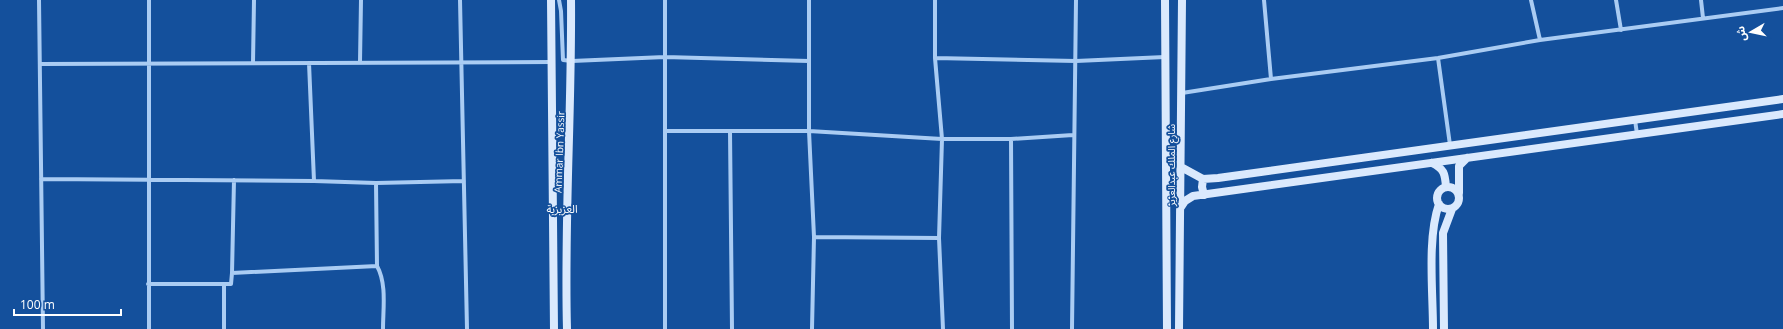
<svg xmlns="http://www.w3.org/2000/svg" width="1783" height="329" font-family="'Open Sans','Noto Sans Arabic',sans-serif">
<rect width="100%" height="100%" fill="#14509c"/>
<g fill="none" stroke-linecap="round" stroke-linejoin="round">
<path stroke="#aaccf3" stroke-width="4" d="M39,0L43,329
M460,0L467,329
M559,0L561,11L563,60L572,61L665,57L809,61
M809,0V131L814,237L812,329
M935,0V58L942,139L939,238L943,329
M1264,0L1271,79
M1531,0L1540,40
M1616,0L1621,30
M1701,0L1703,18
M935,58L1076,61L1165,57
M1438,58L1450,145
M360,62L361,0
M253,63L254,0
M309,63L314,181
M40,64L552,62
M1182,93L1271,79L1438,58L1540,40L1783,8
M1635,120L1637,134
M665,131H809L942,139H1011L1073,135
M730,131L732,329
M1011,139L1012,329
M41,179L314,181L376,183L464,181
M234,180L232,273L377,266L376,183
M814,237L939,238
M377,266C387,284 383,309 383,329
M148,284H231L232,273
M224,284V329
M149,329V0
M665,329V0
M1072,329L1076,0"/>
<path stroke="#dae9fd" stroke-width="8" d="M551,0L554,329
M1165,0L1167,329
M1432,163C1444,169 1445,173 1446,187
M1181,167L1203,179L1218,178L1783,99
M1203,179L1202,187L1204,195
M1437 198a11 11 0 1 1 22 0a11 11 0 1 1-22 0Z
M1459,193V166L1467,158
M1181,207L1185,201L1193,196L1783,114
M567,329C564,219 572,110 571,0
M1179,329L1182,0
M1433,329C1433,292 1427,238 1439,204
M1444,329L1443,233L1452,209"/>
</g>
<g text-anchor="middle" stroke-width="3.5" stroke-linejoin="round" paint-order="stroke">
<g font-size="10" fill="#fff" stroke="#14509c">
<text transform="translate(559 152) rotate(-88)" y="4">Ammar Ibn Yassir</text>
<text transform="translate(1171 165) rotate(-90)" y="4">شارع الملك عبدالعزيز</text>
</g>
<g font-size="11" fill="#fff" stroke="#14509c">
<text x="562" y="213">العزيزية</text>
</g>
</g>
<g transform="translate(1751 32) rotate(261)" stroke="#14509c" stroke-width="3" paint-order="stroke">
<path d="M0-3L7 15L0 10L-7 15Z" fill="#ffffff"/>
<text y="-6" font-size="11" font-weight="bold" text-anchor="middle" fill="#ffffff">ش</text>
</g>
<path d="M14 309v6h107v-6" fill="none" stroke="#ffffff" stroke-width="2"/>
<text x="20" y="309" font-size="12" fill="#ffffff" stroke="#14509c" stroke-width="3" paint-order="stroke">100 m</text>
</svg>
